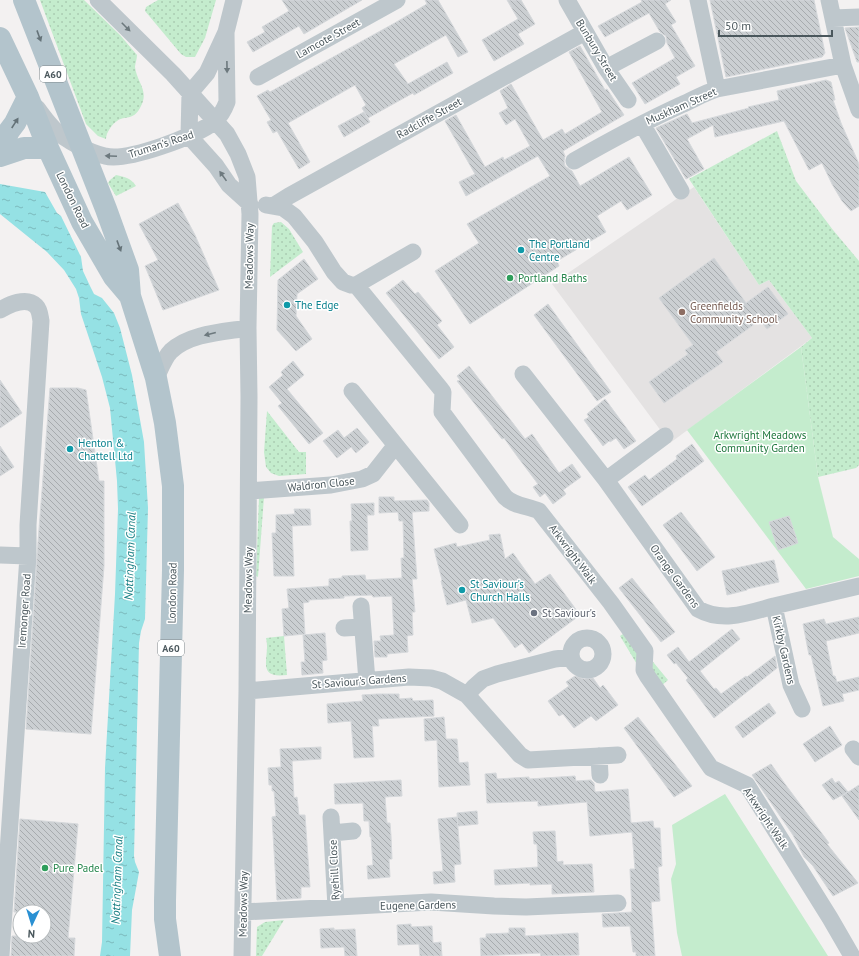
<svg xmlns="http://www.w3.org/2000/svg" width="859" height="956" font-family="'PT Sans',sans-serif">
<defs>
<pattern id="grass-dots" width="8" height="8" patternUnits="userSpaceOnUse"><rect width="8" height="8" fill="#c4eccd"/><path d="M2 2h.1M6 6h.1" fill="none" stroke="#aaccb2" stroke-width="1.8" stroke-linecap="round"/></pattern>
<pattern id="water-ripples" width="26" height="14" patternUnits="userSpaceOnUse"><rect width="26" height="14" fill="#95e1e4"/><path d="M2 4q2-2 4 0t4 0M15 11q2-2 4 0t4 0" fill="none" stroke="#7cb9bc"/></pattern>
<pattern id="building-back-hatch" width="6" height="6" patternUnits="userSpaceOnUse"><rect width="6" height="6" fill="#cbcfd2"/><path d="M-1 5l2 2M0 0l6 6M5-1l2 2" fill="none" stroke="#a7abae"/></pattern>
</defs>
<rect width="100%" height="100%" fill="#f3f1f1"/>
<path fill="#e4e2e2" d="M694,187L759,285L769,280L812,338L670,443L552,284Z"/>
<path fill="url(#grass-dots)" d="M40,0H84L120,35L137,55C137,59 135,64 135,67C137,83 150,91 140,108C133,121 125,115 117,121C112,124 106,133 106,139L98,136L86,124Z
M158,0H216L205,38L195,57H186L181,54L145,11L146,7Z
M777,131L796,181L833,230L859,261V465L856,468L818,477L801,347L812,338L769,280L759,285L689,179Z
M116,175C125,177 131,178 136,186L116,196L108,183L110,180Z
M281,222L289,229L303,252L270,277L272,226L274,223Z
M267,411L299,452H306V474L279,476L271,473L266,467L264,452Z
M264,497L258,577L256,576L259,498Z
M626,632L640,652L638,666L620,636Z
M284,636L287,675C254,679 271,656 266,638Z
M649,657L668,680L660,687L647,668Z
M284,920L262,956H256L257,927L265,922Z"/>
<path fill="#c4eccd" d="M801,347L818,477L833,537L859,559V576L806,589L687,430Z
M725,794L828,956H682L677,933L671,879L676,864L672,825Z"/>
<path fill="url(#water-ripples)" d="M0,184L45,192L57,213L61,216L81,257L83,271L90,286L94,294L102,298L114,313L120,328L132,375L144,442L148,508L145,619L141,631L139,643L134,856L135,862L139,872L132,910L130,956H100L102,942L105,768L115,594L118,509L117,481L110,408L102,377L81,314L79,298L76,289L64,270L47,252L0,214Z"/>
<path fill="url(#building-back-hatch)" stroke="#d5d8db" d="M282,0H362L304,34L299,26L253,52L247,42L265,32L262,27L289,11Z
M425,0H438L468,52L458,57L446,35L394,64L408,84L447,62L453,73L414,95L413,93L368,118L362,108L366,105L355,85L288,123L310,162L299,169L277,131L273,133L267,122L271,120L257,96L268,90L270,92L393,24L427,4Z
M507,0H521L535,24L518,34L524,44L494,61L482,40L518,19Z
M641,0H671L665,4L676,22L671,25L695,66L676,77L680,84L645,104L632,83L675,58L667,43L666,36L660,32L649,13L605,37L598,26L642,2Z
M710,0H814L825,53L822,57L726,77Z
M859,27V62H857L845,28Z
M580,46L605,90L607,89L624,115L563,151L565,156L564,161L565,166L569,169L572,171L580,186L629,157L652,195L627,210L621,201L597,216L606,232L557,261L559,266L470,324L435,271L479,243L467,224L550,176L538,156L466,196L459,182L475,174L445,121L456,115L485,167L503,157L504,160L530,146L515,119L506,125L499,113L508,108L500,91L511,84L543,140L562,129L565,134L602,112L569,52Z
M826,80L831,82L835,100H833L841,123L859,164V206L851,211L842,201L832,184L822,163L809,170L784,121L715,137L713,125L687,139L704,169L686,179L656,128L687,114L692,123L749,108L748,107L779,100L777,91Z
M364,112L370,122L344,137L338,126Z
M178,203L195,235L219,290L163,310L145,266L158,260L139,224Z
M714,258L746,303L768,287L788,314L767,329L760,320L716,352L723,362L664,403L649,382L688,354L685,350L693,345L659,298Z
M304,259L318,279L297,294L296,316L312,339L296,351L277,330L278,280Z
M403,280L415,294L418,292L442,321L437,325L454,347L439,359L386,293Z
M548,304L611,392L597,401L534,315Z
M293,361L304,375L287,389L323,433L309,444L278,406L282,403L269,387L283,375L281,372Z
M469,366L525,439L532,434L559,473L572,464L581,477L563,490L566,494L553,504L545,493L540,497L533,487L538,484L517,456L504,438L502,439L457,381L460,380L457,376Z
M0,380L22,413L0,428Z
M50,388H78L86,390L99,481H104V566L91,734L26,729L38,542Z
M605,399L636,441L624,449L616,438L610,442L609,441L603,446L584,420L589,417L587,414Z
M357,428L369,442L356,453L351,447L337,458L323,441L338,430L344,438Z
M692,444L704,461L642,506L628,487L645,475L649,480L677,459L676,456Z
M0,446L14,467L0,476Z
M379,497H394V501L427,500L429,503V511L412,512L417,579H412L415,612H412L413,635L407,636L408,652L387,654V657H375L374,641H381L380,636L394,635L392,596L373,597L372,595L344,596V598L309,600V602L303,603L305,634L284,636L282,609L289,608L287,589L329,586V579L342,578V576L365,575L366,580L402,578L401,558H404L403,521H399L398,512L379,513Z
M374,503V515H367L368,550L351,551L350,521H352L351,504Z
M294,509H310L311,525L292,526L294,576H274L272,533H276V515L295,514Z
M681,512L715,557L697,571L663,525Z
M789,516L798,543L778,550L769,522Z
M500,534L505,559L513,553L535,584L550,574L580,615L529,653L522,643L515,648L493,618L472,623L466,600L447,605L441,581L442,580L434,549L456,543L457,547L490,540L489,535Z
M774,560L779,582L747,589V590L727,595L722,571Z
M632,578L675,632L661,642L619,588Z
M859,617V633L826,641L833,676H835L837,682L859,677V690L842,694L844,701L823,706L811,655H809L803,624L824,619L826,624Z
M732,629L740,639L700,671L714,689L716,688L721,694L746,676L747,677L775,656L777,668L714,718L686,680L688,678L676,663L674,664L667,655L678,647L689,662Z
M325,633L327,660L322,661L323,673L302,675L301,662H305L303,635Z
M575,676L584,679L593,678L600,688L603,685L618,705L596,721L591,716L574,728L563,714L559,716L548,701L569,686L566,682Z
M377,694H399V699L412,698L413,701L433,700L434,716L378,719L379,726H372L374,757L354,758L351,721L328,723L327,704L363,701L362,695Z
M769,703L776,713L743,738L735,727Z
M444,717L446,739H457L459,763L468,762L470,785L439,787L437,740L425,741L424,719Z
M638,717L692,786L674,797L624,728Z
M830,726L842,745L815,762L803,744Z
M321,747V759L292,761L294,798L297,797L299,815H305L310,887H301V898L277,900L272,817L276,816L274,791H272V785H269L268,768L281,767L280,749Z
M771,764L785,784L829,843L827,844L858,883L833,896L813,866L804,857L793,835L752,775Z
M496,773L497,779L529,777V779L575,776L576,781L591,780L594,783L595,792L628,789L631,823L653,821L654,828H660L662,866L658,867L660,901L651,902L655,956H636V952H633L630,926L603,927L602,914L632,912L630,869H635L632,832L590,836L587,802L538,806V801L487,803L485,774Z
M832,778L835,783L839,781L848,792L833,800L822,785Z
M401,780L402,796L385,797L387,823H390L391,836L392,859H389L390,877L368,879L367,866L373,865L371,837H370L369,821H364L363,803L335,804L334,784Z
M859,785V820L842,796Z
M477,811L478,824L458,826L457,813Z
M457,817L461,864L454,865L455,882L434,884L433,872L443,871L438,819Z
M20,819L78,824L68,938H75L74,956H11L12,936H44V912H14Z
M555,831L557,862L563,861V865L592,864L594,892L552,894V884L530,885V883L495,885L494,870L538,867L537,844H534L533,832Z
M411,924V927L432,926L433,943L441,942L442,956H420L419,944L398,945L397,925Z
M334,928V930L355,929L357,956H345L344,947L321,948L320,929Z
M509,928H525V936L578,933L579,955L541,956L540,953L481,956L480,938H486V934L509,933Z"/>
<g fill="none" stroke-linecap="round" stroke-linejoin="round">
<path stroke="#bec7cc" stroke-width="17" d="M98,0L173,74L227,134L238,154L247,177L250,214L248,328L249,397L247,691L242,956
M234,0L226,32L207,73L190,93L189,136L216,166L229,185L250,204
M567,0L606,68L628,100
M698,0L717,89
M829,0L843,65L859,110
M833,18L859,17
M606,68L657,41
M258,77L397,0
M37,108C42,115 48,123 54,129C65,140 90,153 105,156C127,162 196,136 214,122C221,116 224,110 227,102L226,32
M642,124L681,191
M574,161C609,141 644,122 681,105C693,100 704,93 717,89L843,65
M266,205L283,208L294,216L315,242L334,272L343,282L351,285H356L413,252
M273,206L289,196L585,32
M356,285L440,388L443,392L442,412L505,497C514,506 528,506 539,511L611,603L645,651L644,670L648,677L711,768L747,785L830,918L852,956
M0,310C9,305 26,296 36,306C40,310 40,316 41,321L28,525V556L1,956
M523,374L606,480L698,609C723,623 748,613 774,606
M156,378C160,370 164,358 171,351C190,333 224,332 248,328
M352,391L460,525
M606,480L665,436
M249,491L331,485L362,479L373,474L395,446
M0,555L28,556
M361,606L367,681
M344,628L362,627
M571 654a16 16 0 1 1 32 0a16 16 0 1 1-32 0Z
M247,691L409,677L431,678L442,681L467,695L474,687L483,679L497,674L555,659L571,657
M467,695L520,755L528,760L618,755
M802,709L791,685L774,606L859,586
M853,749L859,757
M599,756L600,775
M331,817L336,907
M332,833L353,831
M243,912L431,902L494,906L526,907L618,903"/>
<path stroke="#b3c4cc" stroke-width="22" d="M24,0L106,209L128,270L130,296L156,378L165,423L173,486V570L165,901V919L170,956
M0,38L28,97L48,148L82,222L114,277L130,296
M0,147L9,131L15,123L28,97
M0,156L24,148H48"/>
</g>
<defs><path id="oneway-solid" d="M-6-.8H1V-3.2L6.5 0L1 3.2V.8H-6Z"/></defs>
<g fill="#6d797e">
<use href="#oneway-solid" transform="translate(126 27) rotate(45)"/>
<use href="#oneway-solid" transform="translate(227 67) rotate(89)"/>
<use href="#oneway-solid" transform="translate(111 156) rotate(-177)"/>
<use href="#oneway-solid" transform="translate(223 176) rotate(-125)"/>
<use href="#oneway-solid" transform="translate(210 334) rotate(166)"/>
</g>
<g fill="#647278">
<use href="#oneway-solid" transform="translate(39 36) rotate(70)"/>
<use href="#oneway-solid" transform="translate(15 123) rotate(-57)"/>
<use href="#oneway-solid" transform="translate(119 246) rotate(70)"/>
</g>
<g fill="#0f9aa8" stroke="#fff" stroke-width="1.5">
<circle cx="521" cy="250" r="4"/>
<circle cx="287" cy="305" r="4"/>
<circle cx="70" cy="449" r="4"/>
<circle cx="462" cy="590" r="4"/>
</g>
<g fill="#2e9e5b" stroke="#fff" stroke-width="1.5">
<circle cx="510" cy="278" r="4"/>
<circle cx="45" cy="868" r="4"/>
</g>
<circle fill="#8d6e63" stroke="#fff" stroke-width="1.5" cx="682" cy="312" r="4"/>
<circle fill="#6b7280" stroke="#fff" stroke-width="1.5" cx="534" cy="613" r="4"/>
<g text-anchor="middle" stroke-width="3" stroke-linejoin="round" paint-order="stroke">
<g fill="#fff" stroke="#80898d" stroke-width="1">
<rect x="40" y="66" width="26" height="16" rx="3"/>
<rect x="158" y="640" width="26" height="16" rx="3"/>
</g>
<g font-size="10" font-weight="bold" fill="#4a575c">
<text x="53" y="78">A60</text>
<text x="171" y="652">A60</text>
</g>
<g font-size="11" fill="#4a575c" stroke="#fff">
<text transform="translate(328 38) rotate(-29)" y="4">Lamcote Street</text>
<text transform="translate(597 50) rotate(59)" y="4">Bunbury Street</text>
<text transform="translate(681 106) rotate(-24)" y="4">Muskham Street</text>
<text transform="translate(429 118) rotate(-29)" y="4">Radcliffe Street</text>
<text transform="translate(161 144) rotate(-18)" y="4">Truman's Road</text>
<text transform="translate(73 200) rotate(64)" y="4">London Road</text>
<text transform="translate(249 256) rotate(-89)" y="4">Meadows Way</text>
<text transform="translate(321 484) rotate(-6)" y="4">Waldron Close</text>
<text transform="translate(573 554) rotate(53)" y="4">Arkwright Walk</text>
<text transform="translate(675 576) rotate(54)" y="4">Orange Gardens</text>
<text transform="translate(248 580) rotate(-89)" y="4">Meadows Way</text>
<text transform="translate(172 593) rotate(-89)" y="4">London Road</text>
<text transform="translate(24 611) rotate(-86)" y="4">Iremonger Road</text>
<text transform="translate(784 650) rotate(77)" y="4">Kirkby Gardens</text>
<text transform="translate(359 681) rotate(-4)" y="4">St Saviour's Gardens</text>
<text transform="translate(766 818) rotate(56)" y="4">Arkwright Walk</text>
<text transform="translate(334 870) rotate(-93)" y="4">Ryehill Close</text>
<text transform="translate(243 904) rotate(-89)" y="4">Meadows Way</text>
<text transform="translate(418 905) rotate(-1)" y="4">Eugene Gardens</text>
</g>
<g font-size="11" fill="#0d838f" stroke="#fff" text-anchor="start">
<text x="529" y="248">The Portland<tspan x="529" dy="13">Centre</tspan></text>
<text x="295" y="309">The Edge</text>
<text x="78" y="447">Henton &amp;<tspan x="78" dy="13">Chattell Ltd</tspan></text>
<text x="470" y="588">St Saviour's<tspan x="470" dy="13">Church Halls</tspan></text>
</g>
<g font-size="11" fill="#27864d" stroke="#fff" text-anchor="start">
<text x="518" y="282">Portland Baths</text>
<text x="53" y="872">Pure Padel</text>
</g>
<g font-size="11" fill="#785e54" stroke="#fff" text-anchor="start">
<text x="690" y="310">Greenfields<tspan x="690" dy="13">Community School</tspan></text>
</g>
<g font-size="11" fill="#20783e" stroke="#fff">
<text x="760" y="439">Arkwright Meadows<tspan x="760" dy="13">Community Garden</tspan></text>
</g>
<g font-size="11" fill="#5b616d" stroke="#fff" text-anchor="start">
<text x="542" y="617">St Saviour's</text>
</g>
<g font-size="12" font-style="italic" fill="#187f83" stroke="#fff">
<text transform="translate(130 556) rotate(-88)" y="4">Nottingham Canal</text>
<text transform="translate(117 880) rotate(-88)" y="4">Nottingham Canal</text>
</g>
</g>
<g transform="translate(32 924) rotate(184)"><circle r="19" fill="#ffffff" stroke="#b7bcbe"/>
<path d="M0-3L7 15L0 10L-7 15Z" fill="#2a90d3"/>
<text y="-6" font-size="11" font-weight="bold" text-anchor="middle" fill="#4a575c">N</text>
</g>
<path d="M719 30v6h113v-6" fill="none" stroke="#4a575c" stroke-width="2"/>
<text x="725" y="30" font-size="12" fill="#4a575c" stroke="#ffffff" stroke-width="3" paint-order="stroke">50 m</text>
</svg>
